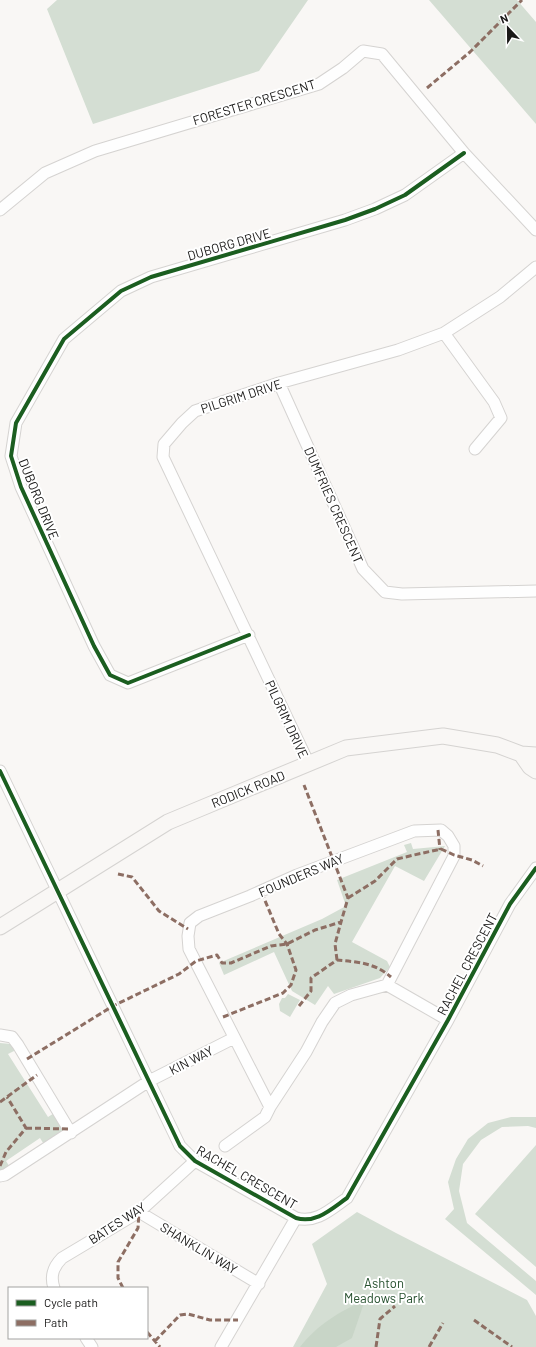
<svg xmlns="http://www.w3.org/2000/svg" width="536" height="1347" font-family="Barlow,sans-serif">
<rect width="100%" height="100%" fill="#f9f7f5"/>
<path fill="#d4ded3" d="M57,0H308L259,71L93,124L47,9Z
M429,0H517L536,22V124Z
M411,843L413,849L445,846L424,881L395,866L352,942L387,961L390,967L380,978L334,994L328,986L315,1005L292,991L274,952L224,975L219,963L322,919L346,906L337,880L407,852L404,845Z
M288,994L300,1000L290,1017L280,1011L279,1004L282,998H285Z
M0,1043L11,1044L16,1050L8,1054L48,1117L56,1112L66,1132L45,1146L40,1138L6,1161L11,1169L0,1170Z
M511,1117H536V1128L528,1126L502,1127L481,1140L463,1164L459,1191L467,1223L536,1281V1295L445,1219L454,1209L448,1182L456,1159L468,1139L488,1123Z
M536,1145V1267L475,1214Z
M357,1212L396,1233L527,1300L536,1316V1347H293L327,1284L312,1244Z"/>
<path fill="#c8d5c7" d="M365,1300L352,1338L336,1347H300C318,1324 339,1312 365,1300Z"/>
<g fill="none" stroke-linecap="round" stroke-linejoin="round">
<g stroke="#d5d3d1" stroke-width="13">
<path id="street" d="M0,210L45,173L95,151L319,84L343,68L363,51L382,54L464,153L536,230
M444,333L494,402L501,418L475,449
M279,383L363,569L385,592L402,594L536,591
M249,635L128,683L110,675L94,646L21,487L11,456L16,423L64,339L121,291L151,277L345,220L375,209L405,195L464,153
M309,764L163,457L164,444L182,423L195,411L279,383L398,350L444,333L500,297L536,267
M0,771L180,1146L195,1161L296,1218C316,1224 331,1209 347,1198L448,1020L510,904L536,868
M0,1035L12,1037L18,1045L71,1133
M270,1107L189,949L188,936L190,923L199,916L250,896L297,875L414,831L441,830L448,836L454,846V856L387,985
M225,1146L265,1117L270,1107L306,1052L322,1022L335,1003L351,995L387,985L448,1020
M0,1176L5,1175L149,1081L234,1038
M139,1212L259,1284
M54,1288C50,1276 53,1267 62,1258L139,1212L195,1161
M86,1338L92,1347
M221,1347L296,1218"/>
</g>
<g stroke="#d5d3d1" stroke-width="17">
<path id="secondary" d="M521,754L530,767L536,771
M0,927L168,822L346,748L443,736L497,745L521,754L536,755"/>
</g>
<use href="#street" stroke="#fefefe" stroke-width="11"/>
<use href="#secondary" stroke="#f9f7f5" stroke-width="15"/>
<path stroke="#8d6e63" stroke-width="3" stroke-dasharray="6 3" stroke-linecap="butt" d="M427,88L470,52L522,0
M438,830L440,850
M118,874L132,877L159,911L188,929
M348,898L375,881L397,859L414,855L441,849L454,855L472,860L483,866
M337,960L335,944L341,922
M299,1006L311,991V978L337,960C358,962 375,963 391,977
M223,1017L283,993L291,985L296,970L287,944L279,934L261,891
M27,1059L113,1006L179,974L196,961L217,955L222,963H231L271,946L287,944L315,930L341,922L348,898L304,785
M0,1102L37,1075
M26,1128L69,1129
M0,1166L6,1152L26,1128L7,1097
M123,1288L118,1278V1262L138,1228L139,1212
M474,1320L512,1347
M147,1332L160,1347
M155,1341L180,1315L188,1314L210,1320H238
M376,1347L380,1319L395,1306
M429,1347L443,1323"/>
<g stroke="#fff" stroke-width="6">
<path id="cycleway" d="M249,635L128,683L110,675L94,646L21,487L11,456L16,423L64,339L121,291L151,277L345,220L375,209L405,195L464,153
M0,771L180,1146L195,1161L296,1218C316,1224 331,1209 347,1198L448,1020L510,904L536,868"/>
</g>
<use href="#cycleway" stroke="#1b5e20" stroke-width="4"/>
</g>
<g text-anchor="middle" stroke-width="4" stroke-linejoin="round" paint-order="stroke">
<g font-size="13" fill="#191817" stroke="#fff">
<text transform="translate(254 102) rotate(-17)" y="5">FORESTER CRESCENT</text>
<text transform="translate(229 244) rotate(-16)" y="5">DUBORG DRIVE</text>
<text transform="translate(241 396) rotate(-18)" y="5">PILGRIM DRIVE</text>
<text transform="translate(39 499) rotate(68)" y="5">DUBORG DRIVE</text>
<text transform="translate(334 505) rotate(66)" y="5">DUMFRIES CRESCENT</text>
<text transform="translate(287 719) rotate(65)" y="5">PILGRIM DRIVE</text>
<text transform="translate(248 789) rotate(-22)" y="5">RODICK ROAD</text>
<text transform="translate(301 875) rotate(-23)" y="5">FOUNDERS WAY</text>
<text transform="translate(467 964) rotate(-62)" y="5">RACHEL CRESCENT</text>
<text transform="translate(191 1060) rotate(-27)" y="5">KIN WAY</text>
<text transform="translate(247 1177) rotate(30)" y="5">RACHEL CRESCENT</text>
<text transform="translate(117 1223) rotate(-33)" y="5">BATES WAY</text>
<text transform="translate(199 1248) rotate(31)" y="5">SHANKLIN WAY</text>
</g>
<g font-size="13" fill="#26502e" stroke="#fff">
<text x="384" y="1288">Ashton<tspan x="384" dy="15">Meadows Park</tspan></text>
</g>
</g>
<rect x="8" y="1287" width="140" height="52" fill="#ffffff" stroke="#a3a3a2"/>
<rect x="16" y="1300" width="20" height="6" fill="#1b5e20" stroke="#a3a3a2"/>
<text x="44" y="1307" font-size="12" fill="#191817">Cycle path</text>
<rect x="16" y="1320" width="20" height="6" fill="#8d6e63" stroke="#a3a3a2"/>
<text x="44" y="1327" font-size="12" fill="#191817">Path</text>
<g transform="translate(508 28) rotate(338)" stroke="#ffffff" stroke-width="3" paint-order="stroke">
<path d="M0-3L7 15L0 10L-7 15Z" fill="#191817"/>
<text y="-6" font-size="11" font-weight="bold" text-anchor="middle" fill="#191817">N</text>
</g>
</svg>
